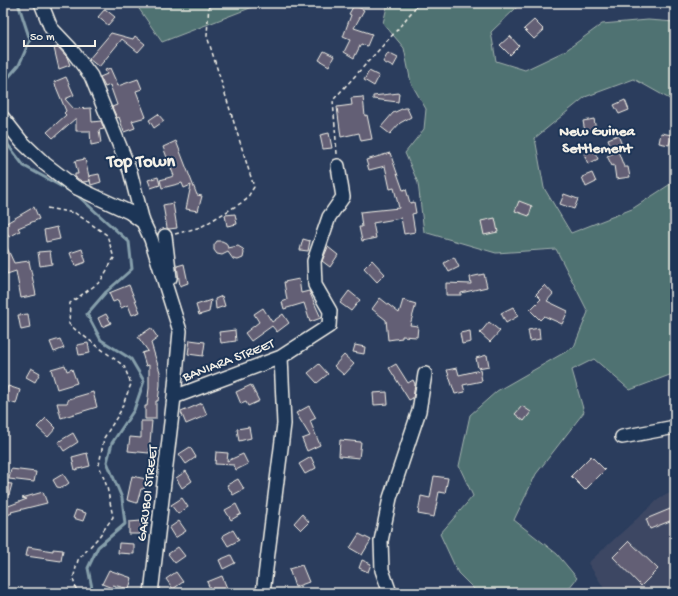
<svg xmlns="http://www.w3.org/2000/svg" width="678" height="596" font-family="'Gochi Hand',sans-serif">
<rect width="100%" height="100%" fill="#2b3d5d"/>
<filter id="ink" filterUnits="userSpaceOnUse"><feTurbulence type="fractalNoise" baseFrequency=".025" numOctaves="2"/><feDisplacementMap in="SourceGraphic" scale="8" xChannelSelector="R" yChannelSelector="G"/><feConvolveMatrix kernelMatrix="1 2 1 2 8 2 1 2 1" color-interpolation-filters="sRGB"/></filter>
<g filter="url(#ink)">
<path fill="#3c4764" d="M675,491V593H607L588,563L661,497Z"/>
<path fill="#4f7272" stroke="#a2b2ad" d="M135,3H263L162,42Z
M388,3H523L516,8L491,32L496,61L525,70L565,51L602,24L648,20L675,22V102L634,79L585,97L535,138L544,188L571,233L632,209L675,181V373L630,390L594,359L572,370L584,412L536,474L514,520L557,554L577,578L565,593H478L458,573L440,534L473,496L459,466L470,415L497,391L574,347L588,312L556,249L496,253L424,232L418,183L405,153L424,129L426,109L411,83L404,48L383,23Z"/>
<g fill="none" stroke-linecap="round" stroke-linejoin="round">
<path stroke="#869fab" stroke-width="3" d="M3,104L6,80L19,65L30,40L18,3
M5,129L8,145L24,166L77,195L129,242L132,269L106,292L87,314L101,340L131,359L144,381L134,410L112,443L107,462L122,498L125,524L98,547L88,568L93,593"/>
</g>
<path fill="#645f74" stroke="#f4f1e8" d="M354,5L364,10L354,28L372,34L367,46L361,44L354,58L344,52L350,40L343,37L351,15L349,14Z
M105,9L115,17L108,25L98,17Z
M534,20L544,30L534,39L524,29Z
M111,33L133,39L135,36L145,44L138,52L122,39L99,67L89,59Z
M510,36L519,46L510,55L500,45Z
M58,47L67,57L70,65L59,69L54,48Z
M324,51L334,56L329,66L319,60Z
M388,53L398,58L393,67L383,62Z
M110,68L118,86L138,79L142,89L136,91L146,117L132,121L135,128L124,132L119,117L117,118L112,107L117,105L110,85L105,87L100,77L107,74L105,70Z
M369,71L379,76L374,86L364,80Z
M66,77L74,95L65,99L74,109L91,108L92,122L101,121L104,129L99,130L101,143L91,145L90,131H76V118L53,138L47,132L66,115L64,113L66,111L54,82Z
M399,93L398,102L373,99V96Z
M363,97L365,116L367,115L372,139L361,141L359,133L341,137L337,107L352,105L351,98Z
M625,100L629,110L619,114L614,105Z
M404,108H407L411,117L400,123L390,134L381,127L393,113Z
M158,114L164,121L154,128L149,120Z
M594,119L596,130L585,132L583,121Z
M329,133L332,148L323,149L320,135Z
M661,133L672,135L669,145L659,143Z
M618,135L622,145L612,149L608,139Z
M176,141L197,195L202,196L198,211L186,209L191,185L184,188L182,183L162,188L160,180L174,176L163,147Z
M594,150L598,159L588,164L584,154Z
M618,151L624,167H628L630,177L616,179L614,165L612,166L607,156Z
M390,153L403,190L406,189L410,203L414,202L416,213L412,214L415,232L404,234L401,218L373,223L376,238L362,241L359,227H362L360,212L399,208L394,188L390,189L385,166L369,170L366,160Z
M85,159L90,181L83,182L75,177V174H78L75,161Z
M592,173L596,182L586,187L582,177Z
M99,174L101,182L91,185L89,176Z
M158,177L160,185L151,188L148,180Z
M564,194L578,199L574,209L560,204Z
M519,201L532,206L529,216L515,211Z
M173,203L177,228L169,229L167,228L163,205Z
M34,207L39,219L18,228L20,231L9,237L3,225Z
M235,214L237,224L227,226L225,215Z
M495,218L498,232L484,235L481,221Z
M57,227L60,239L46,242L44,230Z
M3,239L14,263L29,261L36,295L21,298L16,271L7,274L3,259Z
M303,239L310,241L308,251L300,250Z
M217,241H222L226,243L228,248L238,246L243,249L244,253L243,258L238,260L233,259L228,252L222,255L217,254L214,250V245Z
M328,247L338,255L330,267L322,261Z
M82,249L86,262L75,266L70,253Z
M50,251L52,264L40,266L38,252Z
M454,257L459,267L449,272L444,263Z
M372,260L385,274L377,282L364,268Z
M184,264L188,283L180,286L177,266Z
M484,274L487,287L461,293V295H446V283L471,284L470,277Z
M299,279L301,293L309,291L321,318L310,322L304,303L284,309L282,302L287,300L284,282Z
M129,285L140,312L132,315L128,305L121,308L118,300L113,302L109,293Z
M545,285L553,294L547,301L568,311L562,324L544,316L540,320L530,310L541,299L536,294Z
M349,291L360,300L351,311L340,303Z
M222,296L225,306L216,309L215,299Z
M380,298L399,313L403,300L416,304L410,325L418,326L417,337L402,336V338L388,340L386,320L372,309Z
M211,300L209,312L199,315L196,305Z
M513,307L518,316L506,323L501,313Z
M263,308L272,322L283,314L289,323L277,332L272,326L251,341L245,333L259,322L254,314Z
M28,314L30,328L21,330L18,315Z
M106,314L111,323L102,327L98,318Z
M489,322L500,331L490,342L480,333Z
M151,328L158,338L151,343L160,372V385L158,401H156V419H145V406H147L149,388V365L146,366L142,353L148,351L138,337Z
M539,328L540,339L530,341L528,330Z
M235,330L236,341L221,343L219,332Z
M470,331L471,342L462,344L460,333Z
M60,339L64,348L54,352L50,342Z
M190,340L205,342L203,356L188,354Z
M88,343L90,353L79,355L77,345Z
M355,345L365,347L364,354L353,352Z
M344,355L354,364L344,375L334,366Z
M487,355L489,366L478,368L476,358Z
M319,364L328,374L317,383L308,373Z
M396,364L408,383L413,380L415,384L413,398L409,400L389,368Z
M65,365L67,371L72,369L77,383L57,389L51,369Z
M31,368L40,373L35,382L26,377Z
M457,368L459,375L480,370L482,381L463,385L465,392L455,394L447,370Z
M251,385L259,401L248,406L246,402L241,404L236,392Z
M8,386L20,390L16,404L4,400Z
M93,392L97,407L61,418L57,403H67L69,399Z
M387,392L388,404L374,405L373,393Z
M202,403L207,415L186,424L181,412Z
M309,406L316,418L310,421L320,445L307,451L302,439L310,436L296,413Z
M522,406L531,412L524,421L515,414Z
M46,418L56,428L48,437L37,427Z
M141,421H152L149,453L128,451L130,437L141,438Z
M249,427L251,438L239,441L237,429Z
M73,433L78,442L64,451L58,442Z
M340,440L361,442L359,458L339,456Z
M190,447L196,457L186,464L179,454Z
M216,452L228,453L227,461L243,454L248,464L236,470L234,465L215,464Z
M87,453L90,466L75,470L72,457Z
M591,456L605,470L585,490L571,476Z
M311,457L316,468L305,474L299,464Z
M11,469L36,472L34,482L9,479Z
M186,471L192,481L182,488L176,478Z
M63,474L69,483L62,488L57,487L53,480Z
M132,476L146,479L144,489H141L137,503L127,500Z
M434,476L448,478L445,493L439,492L434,517L418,514L421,496L430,498Z
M238,479L244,489L233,495L227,485Z
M3,483L12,484L9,495L3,494Z
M43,492L47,503L11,512L12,513L3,517V508L27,499L22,498Z
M182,498L188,507L178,514L171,505Z
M236,504L241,514L231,520L225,510Z
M675,507V519L650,529L646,519Z
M76,510L86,513L83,521L73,518Z
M302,514L309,522L301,530L294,523Z
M141,521V534H129V522Z
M179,521L186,531L175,538L169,528Z
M233,530L239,540L228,546L222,536Z
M359,534L371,540L362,555L350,548Z
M629,541L658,569L641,586L613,557Z
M119,543L134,544V554L118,553Z
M28,547L53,551V549L63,550L61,561L26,556Z
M178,547L185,556L175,563L168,554Z
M231,555L235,563L223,569L219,560Z
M362,560L371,564L368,572L359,568Z
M302,565L309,582L295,587L289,569Z
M109,570L132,578L129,589L113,585L112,588L102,584Z
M176,572L183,582L173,589L166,579Z
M222,576L229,593H212L207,582Z"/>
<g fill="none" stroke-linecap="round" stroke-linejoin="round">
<g stroke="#f4f1e8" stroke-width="16">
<path id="minor" d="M41,3L51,28L70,48L91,76L130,171L143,222
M3,118L21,141L45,164L75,187L129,212L143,222L151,239L180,331L174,397L151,593
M165,236L170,278
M174,397L281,357L329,326L330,311L315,285L314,261L329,217L343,197L338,166
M622,437L675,427
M263,593L284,424L281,357
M390,593L382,570L381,541L390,498L419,411L425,374"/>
</g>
<path stroke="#f4f1e8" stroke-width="1.5" stroke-dasharray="4 3" stroke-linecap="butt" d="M337,154L333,100L397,30L419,3
M47,208L75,213L107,235L114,258L100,282L70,303L69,324L77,331L124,366L131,384L120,412L104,438L99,465L107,487L113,517L98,538L78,560L73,579L76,589L82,593
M175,234L201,227L246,200L254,187L207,36L209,3"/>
<use href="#minor" stroke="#1d3557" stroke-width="13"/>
</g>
</g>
<g text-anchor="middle" stroke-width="4" stroke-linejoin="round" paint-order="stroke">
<g font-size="14" fill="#f4f1e8" stroke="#1d3557">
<text transform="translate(228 359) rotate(-21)" y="5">BANIARA STREET</text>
<text transform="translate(146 493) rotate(-83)" y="5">GARUBOI STREET</text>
</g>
<g font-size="15" font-weight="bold" fill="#f4f1e8" stroke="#1d3557">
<text x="597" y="135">New Guinea<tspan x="597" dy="17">Settlement</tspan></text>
</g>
<g font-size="18" font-weight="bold" fill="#f4f1e8" stroke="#1d3557">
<text x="141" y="166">Top Town</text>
</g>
</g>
<rect width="678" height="596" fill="none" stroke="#1d3557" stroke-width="16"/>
<rect x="8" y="8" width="662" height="580" fill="none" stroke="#f4f1e8" stroke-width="1.5" filter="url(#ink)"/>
<path d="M24 40v6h71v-6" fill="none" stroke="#f4f1e8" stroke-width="2"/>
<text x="30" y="40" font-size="12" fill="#f4f1e8" stroke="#1d3557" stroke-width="3" paint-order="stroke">50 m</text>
</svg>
